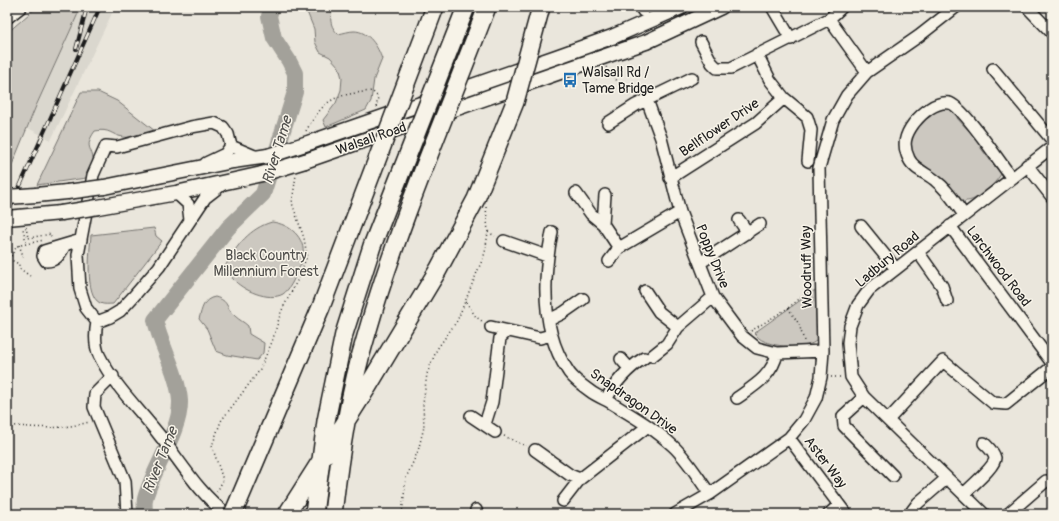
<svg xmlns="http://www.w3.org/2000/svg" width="1059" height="521" font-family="Pangolin,sans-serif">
<rect width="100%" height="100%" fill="#eae6dc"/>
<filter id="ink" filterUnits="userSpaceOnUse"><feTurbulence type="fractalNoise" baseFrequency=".025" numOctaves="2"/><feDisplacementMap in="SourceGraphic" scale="8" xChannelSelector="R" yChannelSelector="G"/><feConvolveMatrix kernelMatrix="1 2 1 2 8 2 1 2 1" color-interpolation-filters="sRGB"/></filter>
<g filter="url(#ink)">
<path fill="#dad7ce" d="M81,7H115L51,140L28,128L35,109Z"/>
<path fill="#ccc8c0" stroke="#74726e" d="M37,7H81L36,106L7,177V33Z
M305,7H339L331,12C330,22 331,27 338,34C344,33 349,31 354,31C369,31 378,47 382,59L374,79L371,101L366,110L326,127L323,120L336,103L341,90L342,78L339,67L330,57L320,52L315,42L314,29Z
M81,92H98L117,101L155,131C145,133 133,139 123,137C111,135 110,128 95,131C82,149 95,149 93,164C92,168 88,174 86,178L37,185Z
M945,106L958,114L957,118C965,128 974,134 981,144L980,147L996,168L999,169L1001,174C995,184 977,202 965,201L964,204L960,202C949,184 934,173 917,160L912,159C904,129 914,130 934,113V109Z
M272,222C289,224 306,237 303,257C303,262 299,268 296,274C294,280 289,290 283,294C269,302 242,290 233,279C230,275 228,269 226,265C236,246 250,228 272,222Z
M154,228L156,236L162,241L113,304C109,304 104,305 100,303C84,295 90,250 91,235Z
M815,290L817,340C808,350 775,347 764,341C760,340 757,336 754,333Z
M215,297C230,301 225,308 235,316C239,320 244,322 248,326L249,334L264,343L263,353L257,360L227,355L216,351L207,329L199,319C202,309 203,299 215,297Z"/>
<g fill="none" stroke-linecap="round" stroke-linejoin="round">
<path stroke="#a3a19a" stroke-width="16" d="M145,514C145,509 144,503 145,499C152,470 181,431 180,401C178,373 161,347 155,320L228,228L263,194L295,92V73L289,61L274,38L269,16L272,7"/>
<g stroke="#1c1c1c" stroke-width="14">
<path id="minor" d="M641,7L643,11
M772,7L791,39
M1027,7L1052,33
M7,18L21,7
M829,19L867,72
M701,42L712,63L717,68H731L829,19L842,7
M757,54L770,80L784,98L807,117L811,130L808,161
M993,69L1052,140
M647,100L661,138L680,212L713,297L742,336L757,348L777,353L823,351
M608,123L636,105L692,78
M206,163L225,154L231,146
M1027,165L1052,197
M670,178L756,123L784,98
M176,193L188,204L190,220
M576,193L591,214L603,224L619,248
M964,215C956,204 948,190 937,182C929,174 914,170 909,159C902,145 905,135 914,123C922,113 936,101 949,103C961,104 1002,165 1011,177
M739,220L748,233
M603,224L605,195
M861,226L896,269
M950,226L1052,363
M552,232C543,277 541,331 568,371C572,378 583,386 590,391C595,395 602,398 608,401C631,415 654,428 673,446C688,460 698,478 710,494
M504,241L547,256
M65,245C60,254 57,261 46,261L43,256L44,251L81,240
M918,252L942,286L947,301
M609,261L619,248L680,212
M700,263L760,224
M645,291L659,312L678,327
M549,320L563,313L583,299
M97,322L110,317L120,311L133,297L159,267L205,198L223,184
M491,327L540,338L551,335
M652,356L667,344L678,327L713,297
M621,359L629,368
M113,376L95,394L94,407L125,481L127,514
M864,397L843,416L844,426L893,476
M737,398C754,386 773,375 777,353
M606,400C615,382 627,369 644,358
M471,416L495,432
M888,420L943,361L993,403L1006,404L1052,367
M485,424L492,402L500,338L506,332
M789,438L846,514
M535,450L570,475L580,479
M964,494C970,487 995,467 995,458C994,452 988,447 984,443
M563,501L580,479L648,426
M476,510L477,514
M227,514C199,494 181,462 160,436C139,409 114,386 99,355C94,344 95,333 97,322L86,308L80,289L78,255L93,175L106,146L117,147L191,127L214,123L223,127L228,134L231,146L257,157
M675,514L710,494L789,438L804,420L816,398L821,377L823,351L819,168L833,120L847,95L867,72L919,36L956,7
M829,514L839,505
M913,514L912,511L918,503L947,478
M984,514L864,397L851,377L848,343L850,326L858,305L869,290L1052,147
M1008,514L1046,481"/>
</g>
<g stroke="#1c1c1c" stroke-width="17">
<path id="major" d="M311,142L556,57L612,37L681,7
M305,161L646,42L721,7
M104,187L233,161L268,156
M36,195L67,192
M98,207L176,193L262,174
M7,218L61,213"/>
</g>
<path stroke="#1c1c1c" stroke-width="1.5" stroke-dasharray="1 3" stroke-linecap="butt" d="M606,67L630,97
M306,131C325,97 336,95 372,91L378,97L376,108
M26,227L28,238L51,234V238
M488,232L495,236
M26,242L23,229L26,228
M19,245L24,258
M9,259L19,264V268L30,276
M7,263L17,246L44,240
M466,302L476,317L482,321
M788,308L799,324L804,341
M751,331L788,308L812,289
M831,377H841
M7,425C36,428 61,430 89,422
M504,436L526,446
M217,492L223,480L212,446L221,421L259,371L272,342L281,312L299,277L307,256L304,238L292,203L296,175
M402,514L406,478L418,451L424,427L423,404L427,374L437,349L457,321L485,253L488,232L486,207"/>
<use href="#minor" stroke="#f7f3e8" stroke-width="11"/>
<use href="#major" stroke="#f7f3e8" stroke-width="14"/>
<g stroke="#1c1c1c" stroke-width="4">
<path id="rail" d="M76,49L87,7
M7,215L100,7"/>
</g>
<use href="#rail" stroke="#f7f3e8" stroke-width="2.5" stroke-dasharray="8" stroke-linecap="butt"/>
<g stroke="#1c1c1c" stroke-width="17" stroke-linecap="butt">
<path id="major-bridge" d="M268,156L311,142
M262,174L305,161
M67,192L104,187
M7,197L36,195
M61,213L98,207"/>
</g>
<g stroke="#1c1c1c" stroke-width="20" stroke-linecap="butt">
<path id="highway-bridge" d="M233,514L321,307L435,7
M287,514L367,388L438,270L476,199L515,102L541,7
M314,514L326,421L344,334L372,246L466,7
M333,514C340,453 349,392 367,333C399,222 446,115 487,7"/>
</g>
<use href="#major-bridge" stroke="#f7f3e8" stroke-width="14"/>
<use href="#highway-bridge" stroke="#f7f3e8" stroke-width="17"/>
</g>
</g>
<defs>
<g id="bus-bare" transform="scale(1.2)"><path d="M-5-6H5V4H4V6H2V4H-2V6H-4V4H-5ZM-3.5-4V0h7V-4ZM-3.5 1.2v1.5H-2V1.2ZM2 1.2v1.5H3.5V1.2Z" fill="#1f6fb2" stroke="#f7f3e8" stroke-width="2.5" paint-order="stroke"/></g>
</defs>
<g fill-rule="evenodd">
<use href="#bus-bare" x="570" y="80"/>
</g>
<g text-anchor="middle" stroke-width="3" stroke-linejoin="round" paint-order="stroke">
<g font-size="14" fill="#1c1c1c" stroke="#f7f3e8" text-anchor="start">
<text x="582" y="77">Walsall Rd /<tspan x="582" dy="16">Tame Bridge</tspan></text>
</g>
<g font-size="14" fill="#1c1c1c" stroke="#f7f3e8">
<text transform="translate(719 127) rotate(-34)" y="5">Bellflower Drive</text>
<text transform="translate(371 138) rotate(-19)" y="5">Walsall Road</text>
<text transform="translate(713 256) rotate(68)" y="5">Poppy Drive</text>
<text transform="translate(887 259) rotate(-40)" y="5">Ladbury Road</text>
<text transform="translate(999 266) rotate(53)" y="5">Larchwood Road</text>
<text transform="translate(806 267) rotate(-91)" y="5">Woodruff Way</text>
<text transform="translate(634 401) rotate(35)" y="5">Snapdragon Drive</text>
<text transform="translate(826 462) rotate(53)" y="5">Aster Way</text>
</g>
<g font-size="14" fill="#51504d" stroke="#f7f3e8">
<text x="266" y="260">Black Country<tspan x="266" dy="16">Millennium Forest</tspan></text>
</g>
<g font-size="15" font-style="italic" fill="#52514e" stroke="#f7f3e8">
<text transform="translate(277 150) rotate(-73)" y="5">River Tame</text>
<text transform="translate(160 460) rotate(-68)" y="5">River Tame</text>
</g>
</g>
<rect width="1059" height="521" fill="none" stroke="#f7f3e8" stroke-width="24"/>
<rect x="12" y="12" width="1035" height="497" fill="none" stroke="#1c1c1c" stroke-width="1.5" filter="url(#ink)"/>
</svg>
